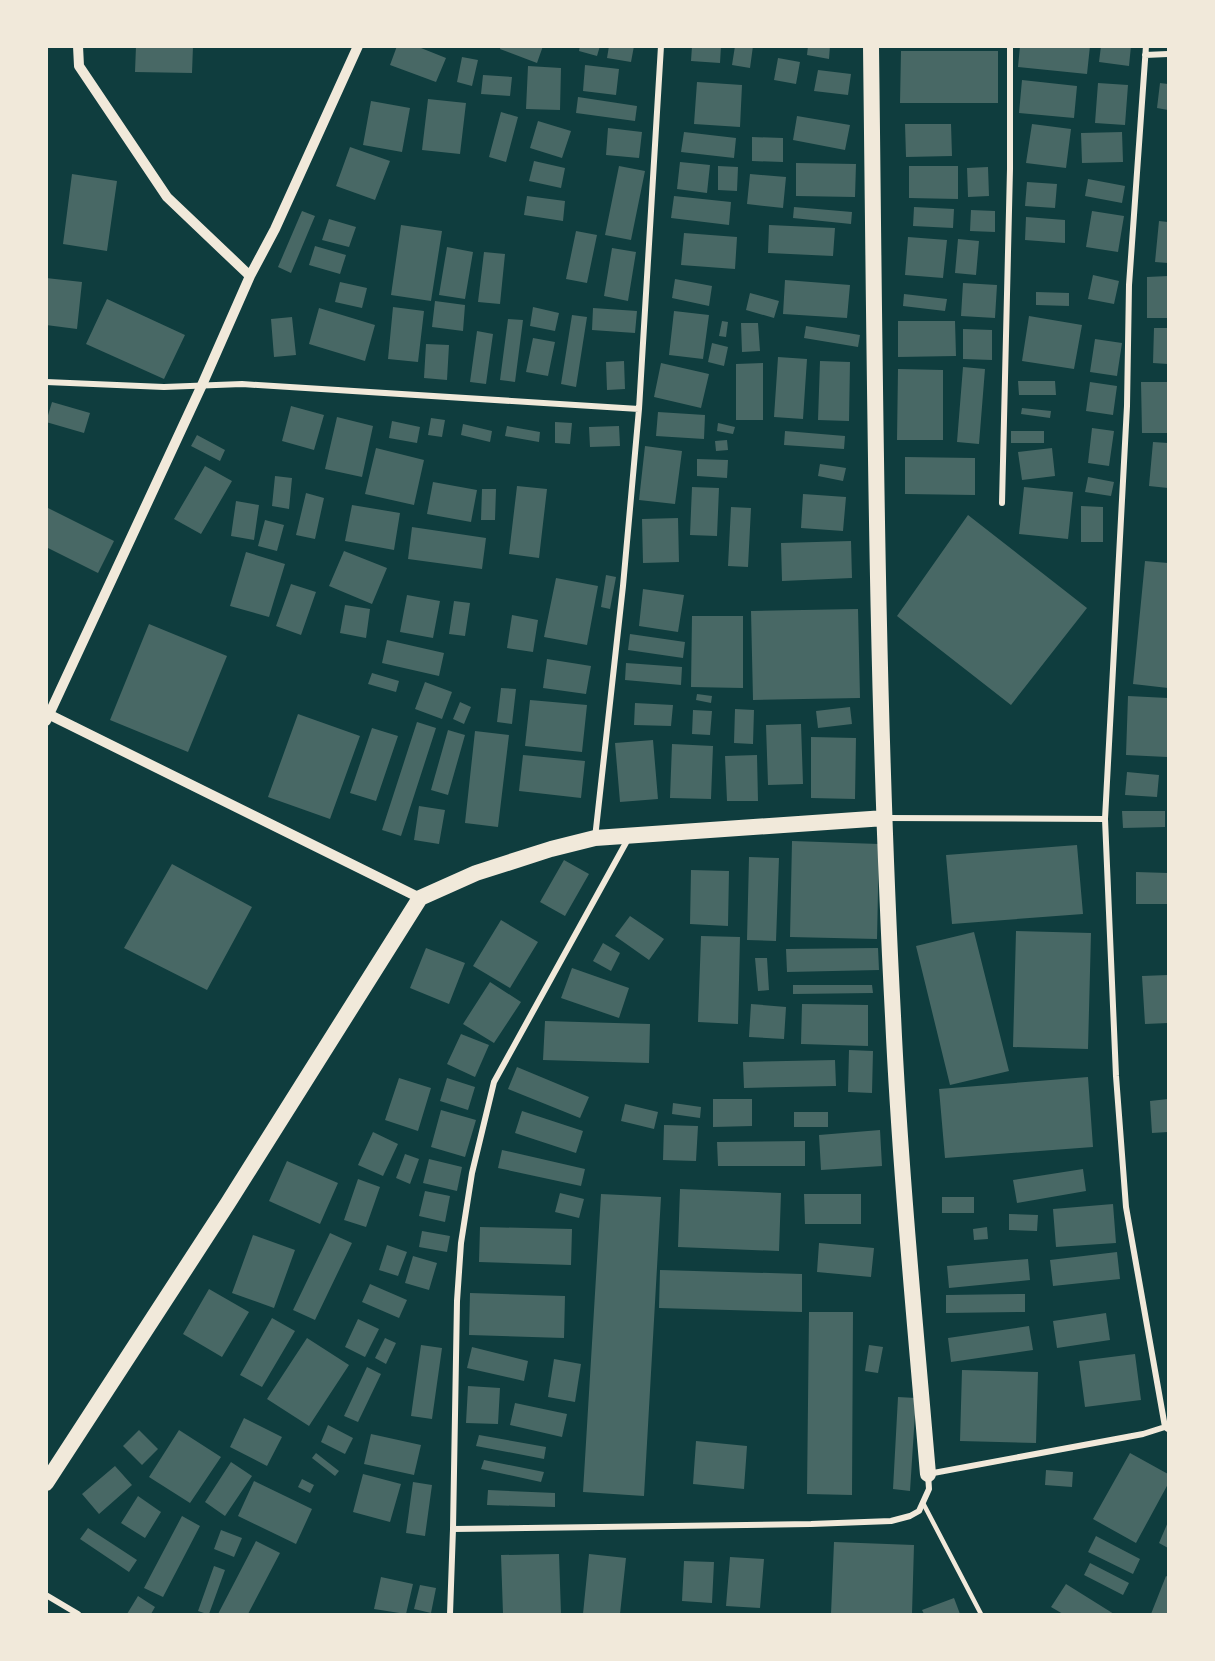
<svg xmlns="http://www.w3.org/2000/svg" width="1215" height="1661" font-family="Ubuntu,sans-serif">
<rect width="100%" height="100%" fill="#0f3d3e"/>
<path fill="#486865" d="M136,46H193L192,73L135,72Z
M397,46H416L446,58L436,82L390,65Z
M501,46H543L537,63L500,49Z
M580,46H600L597,56L579,51Z
M609,46H634L631,62L607,58Z
M692,46H721L720,63L691,61Z
M735,46H753L750,68L732,65Z
M808,46H830L829,59L807,55Z
M1020,46H1090L1087,74L1018,67Z
M1101,46H1131L1129,66L1099,62Z
M901,51H998V103H900Z
M462,57L478,60L472,86L457,82Z
M778,58L800,62L796,84L774,80Z
M585,65L619,69L616,95L583,91Z
M528,66L561,68L560,110L526,109Z
M818,70L851,74L848,95L814,91Z
M483,75L512,77L510,96L481,94Z
M1022,80L1077,86L1074,118L1019,113Z
M697,82L742,85L740,127L694,124Z
M1098,83L1128,85L1125,125L1095,123Z
M1160,83L1168,84V110L1157,108Z
M578,97L637,106L635,121L576,113Z
M428,99L466,103L460,154L422,150Z
M371,101L410,108L402,152L363,145Z
M501,112L518,117L506,162L489,157Z
M797,116L850,125L845,150L793,140Z
M538,121L571,131L562,158L530,148Z
M905,124H951L952,156L906,157Z
M1032,124L1071,129L1066,168L1026,163Z
M608,128L642,132L639,158L606,155Z
M684,132L736,138L734,158L681,152Z
M1122,132L1123,162L1082,163L1081,133Z
M752,137L783,138V162L752,161Z
M350,147L390,161L375,200L336,186Z
M534,161L565,168L561,188L529,181Z
M680,162L710,165L707,193L677,189Z
M796,163L856,164L855,197L796,196Z
M619,166L645,171L631,240L605,235Z
M718,166L738,167L737,191L718,190Z
M909,166H958V199L909,198Z
M988,167L989,196L968,197L967,168Z
M72,174L117,181L107,251L63,244Z
M750,174L786,177L783,208L747,204Z
M1088,179L1125,186L1122,203L1085,196Z
M1027,182L1057,184L1055,208L1025,206Z
M527,196L565,201L563,221L524,215Z
M674,196L731,202L729,225L671,218Z
M794,207L852,212L851,224L793,218Z
M914,207L954,209L953,228L913,226Z
M971,210L995,211V232L970,231Z
M302,211L315,216L291,273L278,267Z
M1092,211L1124,216L1118,252L1086,247Z
M1026,217L1065,220V243L1025,240Z
M329,219L356,227L349,247L322,240Z
M1159,221L1168,222V263L1155,262Z
M401,225L442,231L431,301L391,295Z
M769,225L835,228L833,256L768,253Z
M576,231L597,235L587,283L566,279Z
M684,233L737,237L735,269L681,265Z
M908,237L947,240L943,278L905,275Z
M958,239L979,241L976,275L955,273Z
M315,246L346,255L340,274L309,265Z
M447,247L473,252L465,299L439,295Z
M612,248L636,252L628,301L604,296Z
M484,252L505,254L500,304L478,302Z
M1093,275L1119,281L1114,304L1088,299Z
M1168,276V318H1147V277Z
M46,278L82,282L77,329L46,325Z
M675,279L712,286L709,306L672,298Z
M785,280L850,285L847,318L783,314Z
M340,282L367,288L362,308L335,302Z
M963,283L997,285L995,318L961,316Z
M1036,292L1069,293V306L1036,305Z
M750,293L779,301L774,318L746,310Z
M904,294L947,299L945,311L903,306Z
M107,299L185,335L164,379L86,344Z
M435,301L465,305L463,331L432,327Z
M393,307L424,311L418,362L388,359Z
M533,307L559,313L555,331L530,326Z
M319,308L375,325L365,361L309,344Z
M593,308L637,311L635,333L592,330Z
M674,311L709,315L703,359L669,355Z
M572,315L587,317L576,387L561,384Z
M1029,316L1082,325L1074,369L1022,361Z
M292,317L296,355L274,357L271,319Z
M508,319L523,320L515,382L500,380Z
M722,321L728,322L726,337L719,336Z
M898,321H955L956,356L898,357Z
M741,323H758L760,351L742,352Z
M806,326L860,335L858,347L804,338Z
M1154,328H1168V364L1153,363Z
M963,329L992,330V360L963,359Z
M477,331L493,334L486,384L470,382Z
M533,338L555,342L548,376L526,372Z
M1095,339L1122,343L1117,376L1090,372Z
M712,343L728,347L724,366L708,362Z
M426,344L449,345L447,380L424,378Z
M778,357L807,359L803,419L774,417Z
M624,361L625,389L607,390L606,362Z
M820,361L850,362L849,421L818,420Z
M661,363L709,374L701,408L654,397Z
M763,363V420H736V364Z
M963,367L985,369L979,444L957,442Z
M898,369L943,370V440H897Z
M1018,381H1055L1056,395H1019Z
M1090,382L1117,386L1113,415L1086,411Z
M1141,382H1168V433H1142Z
M52,402L90,413L84,433L46,422Z
M291,406L324,415L314,450L282,441Z
M1022,408L1051,411L1050,418L1021,414Z
M658,412L705,415L704,439L656,436Z
M337,417L373,426L362,477L325,469Z
M431,418L445,420L442,437L428,435Z
M392,421L420,427L417,443L389,438Z
M555,422L572,423L570,444L555,443Z
M718,423L735,427L733,434L717,431Z
M463,424L492,431L490,442L461,435Z
M507,426L540,432L539,442L505,436Z
M619,426L620,446L590,447L589,427Z
M1092,428L1114,431L1109,466L1088,463Z
M785,431L845,436L844,449L784,445Z
M1011,431H1044V443H1011Z
M197,435L225,450L220,461L191,446Z
M727,440L728,450L716,451L715,441Z
M1153,442L1168,443V488L1149,486Z
M645,446L682,451L675,504L639,500Z
M376,448L424,460L414,505L365,494Z
M1052,448L1055,476L1022,480L1018,452Z
M905,457L975,458V495L905,494Z
M697,459L728,460L727,478L697,476Z
M820,464L846,468L843,481L818,476Z
M205,466L232,481L201,534L174,519Z
M275,476L292,478L289,509L272,506Z
M1088,477L1114,482L1111,496L1085,492Z
M433,482L477,490L471,522L427,514Z
M517,486L547,489L539,558L509,554Z
M692,487L719,488L717,536L690,535Z
M1024,487L1073,492L1068,539L1019,534Z
M482,489H496L495,520H481Z
M306,493L324,498L315,539L296,535Z
M803,494L846,497L843,531L801,528Z
M236,501L259,505L254,540L231,536Z
M352,505L400,513L394,550L345,541Z
M1081,506L1103,507V542H1081Z
M46,507L114,541L98,573L46,547Z
M731,507L751,508L748,567L728,566Z
M968,515L1087,608L1011,705L897,616Z
M678,518L679,562L643,563L642,519Z
M265,520L284,525L277,551L258,546Z
M412,527L486,538L482,569L408,559Z
M851,541L852,578L782,581L781,543Z
M344,551L387,568L372,604L329,586Z
M246,552L285,564L269,617L230,606Z
M1145,561L1168,563V688L1133,684Z
M606,575L616,577L610,609L601,607Z
M556,578L598,586L587,645L544,637Z
M291,584L316,592L301,635L276,626Z
M643,589L684,595L678,632L639,626Z
M407,595L440,601L433,638L400,632Z
M454,601L470,603L465,636L449,634Z
M345,605L370,609L366,638L340,633Z
M858,609L860,698L753,700L751,611Z
M512,615L538,620L533,652L507,648Z
M692,616H743V688L691,687Z
M149,624L227,656L188,752L110,720Z
M630,634L685,642L683,658L628,650Z
M387,640L444,653L439,676L382,663Z
M547,659L591,666L586,694L543,688Z
M626,663L682,667L681,685L625,680Z
M372,673L399,681L396,692L368,684Z
M425,682L452,692L442,719L415,709Z
M501,688L516,689L512,724L497,722Z
M697,694L712,696L711,703L696,700Z
M1128,696L1168,698L1167,757L1126,755Z
M530,700L587,705L582,752L525,746Z
M460,702L471,707L464,724L453,719Z
M635,703L673,705L671,726L634,725Z
M850,707L852,724L818,728L816,711Z
M735,709L754,710L753,744L734,743Z
M693,710L712,711L710,735L692,734Z
M298,714L360,736L330,819L268,797Z
M417,722L436,728L401,836L382,830Z
M801,724L803,784L768,785L766,725Z
M372,728L398,736L376,801L350,793Z
M448,730L465,735L448,795L431,790Z
M475,731L509,735L498,827L465,823Z
M811,737L856,738L855,799L811,798Z
M653,740L658,799L620,802L615,743Z
M672,744L713,746L711,799L670,798Z
M523,755L585,761L581,798L519,791Z
M757,755L758,801H727L725,756Z
M1127,772L1159,775L1157,797L1125,795Z
M419,806L445,810L439,844L414,840Z
M1122,811H1165V827L1123,828Z
M792,841L879,844L877,939L790,937Z
M1077,845L1083,914L952,924L946,855Z
M749,857L779,858L776,941L747,940Z
M564,860L589,874L565,916L540,902Z
M172,864L252,907L207,990L124,948Z
M691,870L729,871L728,926L690,924Z
M1136,872L1168,873V904H1136Z
M630,916L664,939L649,960L615,936Z
M501,920L538,942L510,988L473,966Z
M1016,931L1091,933L1088,1049L1013,1047Z
M974,932L1009,1071L950,1085L916,946Z
M701,936L740,937L738,1024L698,1022Z
M603,943L620,953L611,971L593,961Z
M426,948L465,963L449,1004L410,988Z
M878,948L879,970L787,972L786,949Z
M755,958H767L769,990L758,991Z
M572,968L629,988L619,1018L561,998Z
M1168,975V1023L1145,1024L1142,976Z
M490,982L521,1002L494,1043L463,1024Z
M793,985H872L873,993L793,994Z
M751,1004L786,1007L784,1039L749,1037Z
M802,1004L868,1005V1046L801,1044Z
M545,1021L650,1024L649,1063L543,1060Z
M461,1034L489,1045L475,1077L447,1064Z
M849,1050L873,1051L872,1093L848,1092Z
M835,1060L836,1086L744,1088L743,1062Z
M517,1067L589,1097L580,1118L508,1089Z
M1088,1077L1093,1147L945,1158L939,1089Z
M399,1078L431,1088L418,1131L385,1120Z
M447,1078L475,1087L468,1110L440,1101Z
M713,1099H752V1126L713,1127Z
M1168,1099V1132L1152,1133L1150,1101Z
M673,1103L701,1107L700,1118L672,1114Z
M625,1104L658,1112L654,1129L621,1121Z
M441,1110L476,1120L465,1157L431,1147Z
M522,1111L583,1131L576,1153L515,1133Z
M794,1112H828V1127H794Z
M664,1125L698,1126L696,1161L663,1160Z
M880,1130L882,1166L821,1170L819,1135Z
M373,1132L398,1144L383,1176L358,1165Z
M805,1141V1166H718L717,1142Z
M502,1150L585,1169L581,1186L498,1168Z
M405,1154L419,1159L410,1184L396,1178Z
M429,1159L462,1167L457,1191L423,1183Z
M287,1161L338,1183L320,1224L269,1201Z
M1083,1169L1086,1191L1017,1203L1013,1180Z
M358,1179L380,1187L366,1227L344,1220Z
M680,1189L781,1193L779,1251L678,1247Z
M425,1191L450,1196L445,1222L419,1216Z
M560,1193L584,1199L579,1218L555,1212Z
M601,1194L661,1197L644,1496L583,1492Z
M804,1194H861V1224H805Z
M942,1197H974V1213H942Z
M1113,1204L1116,1243L1056,1247L1053,1209Z
M1009,1214L1038,1215L1037,1231L1009,1230Z
M480,1227L572,1229L571,1265L479,1262Z
M987,1227L988,1239L974,1240L973,1229Z
M422,1231L450,1236L447,1252L419,1247Z
M330,1233L352,1243L315,1320L293,1310Z
M253,1235L295,1250L274,1308L232,1293Z
M819,1243L874,1248L871,1277L817,1272Z
M387,1245L407,1252L398,1276L379,1270Z
M1117,1252L1120,1279L1053,1286L1050,1260Z
M413,1256L437,1263L429,1290L405,1283Z
M1028,1259L1030,1280L949,1288L947,1266Z
M660,1270L802,1274V1312L659,1308Z
M370,1284L407,1300L399,1318L362,1302Z
M209,1289L249,1312L222,1357L183,1334Z
M470,1293L565,1296L564,1338L469,1335Z
M1025,1294V1312L946,1313V1295Z
M809,1312H853L852,1495L807,1494Z
M1106,1313L1110,1340L1057,1348L1053,1321Z
M272,1318L295,1331L262,1387L240,1375Z
M358,1319L379,1329L365,1357L345,1347Z
M1029,1326L1033,1350L951,1362L948,1338Z
M307,1338L349,1365L309,1426L267,1399Z
M385,1338L396,1343L386,1364L375,1358Z
M421,1345L442,1348L432,1419L411,1416Z
M869,1345L883,1347L878,1373L865,1371Z
M472,1347L528,1361L524,1381L467,1368Z
M1135,1354L1141,1400L1085,1407L1079,1361Z
M554,1359L581,1364L575,1402L548,1397Z
M367,1367L381,1374L358,1422L344,1416Z
M962,1370L1038,1372L1036,1443L960,1441Z
M468,1386L500,1388L498,1424L466,1423Z
M898,1397L916,1398L910,1491L893,1489Z
M515,1403L567,1414L562,1437L510,1425Z
M244,1418L282,1437L267,1466L230,1447Z
M328,1425L353,1438L345,1454L321,1442Z
M139,1430L158,1449L142,1465L123,1446Z
M179,1430L221,1457L190,1503L149,1477Z
M371,1434L421,1445L414,1475L364,1464Z
M479,1435L546,1447L544,1459L476,1446Z
M696,1441L747,1446L744,1489L693,1484Z
M316,1453L339,1471L335,1476L312,1458Z
M1130,1453L1168,1474V1484L1136,1543L1093,1519Z
M484,1460L544,1472L541,1482L481,1469Z
M231,1462L252,1476L225,1516L205,1502Z
M115,1466L132,1485L99,1514L82,1494Z
M1046,1470L1073,1472L1072,1487L1045,1485Z
M363,1474L401,1484L390,1522L353,1512Z
M302,1479L314,1485L310,1493L298,1487Z
M254,1481L312,1509L296,1544L238,1516Z
M413,1482L432,1485L425,1536L406,1533Z
M488,1490L555,1493V1507L487,1505Z
M138,1496L161,1512L145,1538L121,1523Z
M182,1516L200,1526L163,1597L144,1588Z
M1168,1522V1548L1159,1543Z
M88,1528L137,1560L129,1572L80,1539Z
M221,1530L242,1538L234,1557L214,1549Z
M1096,1536L1140,1559L1133,1574L1088,1552Z
M256,1541L280,1553L248,1614H218Z
M834,1542L914,1545L912,1614H831Z
M559,1554L561,1614H503L501,1555Z
M589,1554L626,1558L620,1614H583Z
M730,1557L764,1559L760,1608L726,1606Z
M684,1561L714,1562L712,1603L682,1601Z
M1090,1563L1129,1583L1123,1595L1084,1575Z
M214,1566L225,1570L209,1614H207L198,1611Z
M1166,1576L1168,1577V1614H1151Z
M381,1577L413,1584L406,1614L374,1609Z
M1066,1584L1114,1614H1063L1051,1607Z
M420,1585L436,1588L431,1613L414,1609Z
M138,1596L155,1607L151,1614H127Z
M954,1598L960,1614H924L922,1610Z"/>
<g fill="none" stroke-linecap="round" stroke-linejoin="round">
<path stroke="#f1e9da" stroke-width="4.5" d="M923,1503L981,1614"/>
<path stroke="#f1e9da" stroke-width="6" d="M1145,55L1168,54
M46,382L164,387L242,384L639,409
M1002,503L1010,169V46
M886,818L1105,819L1127,406L1129,285L1146,46
M1105,819L1116,1076L1126,1207L1165,1427
M595,838L623,586L639,409L661,46
M628,839L494,1082L472,1173L461,1243L457,1301L453,1529L811,1524L891,1521L910,1516L919,1511L929,1489L928,1474L1143,1434L1165,1427L1168,1429
M46,1595L78,1614
M450,1614L453,1529"/>
<path stroke="#f1e9da" stroke-width="10" d="M78,46L79,66L167,197L250,276
M46,713L420,898
M46,721L202,385L250,276L275,229L358,46"/>
<path stroke="#f1e9da" stroke-width="16" d="M871,46C875,370 876,693 893,1016C900,1169 915,1322 928,1474
M46,1483L228,1203L420,898L476,873L551,849L595,838L885,818"/>
</g>
<rect width="1215" height="1661" fill="none" stroke="#f1e9da" stroke-width="96"/>
</svg>
